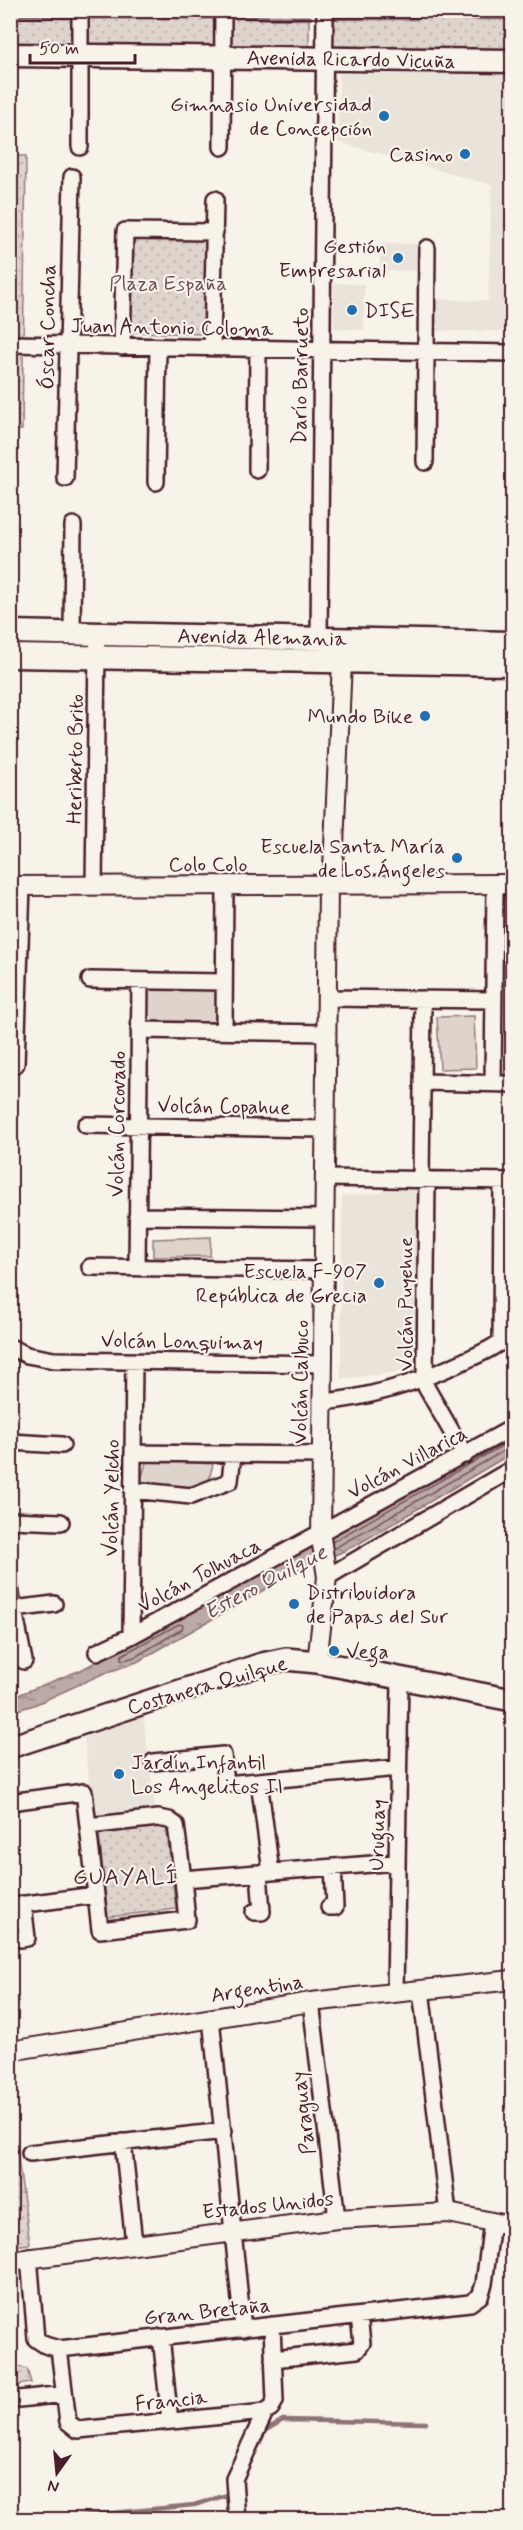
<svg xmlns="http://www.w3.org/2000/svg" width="523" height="2530" font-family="Mynerve,sans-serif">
<defs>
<pattern id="park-dots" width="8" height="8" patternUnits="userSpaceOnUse" patternTransform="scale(1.5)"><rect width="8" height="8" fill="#ded4cc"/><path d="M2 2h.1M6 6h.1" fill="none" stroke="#c0b6af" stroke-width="1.8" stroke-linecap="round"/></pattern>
<pattern id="water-ripples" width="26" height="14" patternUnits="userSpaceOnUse" patternTransform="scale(1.5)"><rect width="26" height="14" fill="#bcaaa7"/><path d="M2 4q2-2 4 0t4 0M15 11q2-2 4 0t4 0" fill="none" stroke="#9b8a88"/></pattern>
</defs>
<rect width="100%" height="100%" fill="#f7f3e8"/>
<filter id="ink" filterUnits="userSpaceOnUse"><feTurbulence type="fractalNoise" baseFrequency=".0167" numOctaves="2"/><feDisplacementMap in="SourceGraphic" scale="12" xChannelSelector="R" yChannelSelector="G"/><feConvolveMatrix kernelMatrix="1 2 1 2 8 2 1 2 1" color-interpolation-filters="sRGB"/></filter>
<g filter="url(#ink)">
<path fill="#eae3da" d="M512,71V331H436L437,299L488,301L492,185L338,142L339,74Z
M380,244H417V271H380Z
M334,283L364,284V330L334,328Z
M383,1189L418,1190L416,1370L341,1379L342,1196L382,1193Z
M143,1714L155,1809L93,1818L84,1738Z"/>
<path fill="#ded4cc" stroke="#947a7c" stroke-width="1.5" d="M146,989L218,990V1022L149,1021Z
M474,1016L476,1068L440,1069L437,1017Z
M211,1237L210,1256L153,1257V1239Z
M147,1460L213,1464L209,1480L187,1491L140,1483Z"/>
<path fill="url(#park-dots)" stroke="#947a7c" stroke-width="1.5" d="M11,11H309V52L11,50Z
M330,11H512V57L329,54Z
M11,156H26L22,430H11Z
M135,236H205L209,240L206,334L129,332V240Z
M166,1825L176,1909L108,1917L99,1833Z
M10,2101L30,2244L11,2246H10Z
M10,2356L13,2364L27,2369L31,2383L11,2386Z"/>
<path fill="url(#water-ripples)" stroke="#8e7275" stroke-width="1.5" d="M512,1433V1453L360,1543L340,1553L306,1566L137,1662L100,1675L34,1705L11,1712L10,1698L81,1670L339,1532Z"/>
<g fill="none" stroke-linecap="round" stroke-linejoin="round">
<path stroke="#78575d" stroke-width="1.5" d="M332,1542L512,1440
M333,1549L507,1449H512
M179,1624L183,1625L182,1629L135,1657L124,1660L121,1659L122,1655Z"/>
<path stroke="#8e7275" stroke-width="4.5" d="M10,16L68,17
M91,17H212
M235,17L310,18
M333,18H416
M438,18H510
M259,2434L283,2420L426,2423
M42,2520L194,2505L227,2495L230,2491"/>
<g stroke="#4a1f2b" stroke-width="20">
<path id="minor" d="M80,10V147
M222,147L223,10
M10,344L512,353
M122,347L125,231L215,232
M212,348L215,199
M425,462L427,248
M257,470L258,350
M65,478L72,177
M156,482L158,347
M72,633L73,525
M325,644L319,638L325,10
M94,886L97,648
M90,980L224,982
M327,998L494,1000
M139,1030L327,1033
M224,1031L225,886
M16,1064L22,886
M422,1082L512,1084
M493,1083L495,884
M86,1125L325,1129
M325,1178L512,1181
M421,1179L423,999
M427,1179L425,1379L426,1387L465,1455
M137,1216L324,1218
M90,1267L324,1270
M137,1267L140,981
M501,1343L502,1181
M10,1347L27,1355L54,1360L323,1364
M322,1402C371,1398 416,1383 460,1363C479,1354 497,1347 512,1333
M10,1442L62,1445
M133,1453L322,1455
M132,1490L191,1496L230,1481L233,1454
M10,1520L61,1522
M327,1577L512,1469
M10,1589L24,1661
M14,1609L54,1604
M131,1636L134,1362
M97,1652L131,1636L512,1428
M153,1762L223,1755L226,1784L398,1768
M259,1781L271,1872
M10,1802L84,1792L96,1895
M88,1826L158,1818L169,1820L176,1825L183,1879
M10,1906L96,1895L100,1930L187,1920L183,1879L397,1862
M329,1907H335L333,1867
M254,1912H262L259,1873
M21,1939L27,1938L23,1904
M421,1990L448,2213
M395,1992L400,1678
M311,2002L337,2219
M211,2018L243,2329
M123,2142L134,2243
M30,2153L224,2131
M29,2257L36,2339L45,2345L59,2349L470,2303L480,2296L484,2284L492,2222
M161,2337L170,2421
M59,2349L68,2422L78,2430L265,2412L271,2408L275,2401L272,2325
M273,2359L357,2350L362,2343L359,2316
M10,2400L64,2394
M237,2520L234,2479L265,2412"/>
</g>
<g stroke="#4a1f2b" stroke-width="22">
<path id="tertiary" d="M10,886L512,884
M317,1662L327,1577L321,1538L328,887L333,869L342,661
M10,2051L311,2002L512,1980
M10,2261L337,2219L448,2213L512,2226"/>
</g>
<g stroke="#4a1f2b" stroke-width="26">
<path id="secondary" d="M10,1747L262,1664L286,1659L317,1662L512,1700"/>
</g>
<g stroke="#4a1f2b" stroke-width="27">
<path id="primary" d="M10,55L512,61
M10,632L512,643
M10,656L512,664"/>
</g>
<use href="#minor" stroke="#f7f3e8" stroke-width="15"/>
<use href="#tertiary" stroke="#f7f3e8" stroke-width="18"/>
<use href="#secondary" stroke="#f7f3e8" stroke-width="21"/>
<use href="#primary" stroke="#f7f3e8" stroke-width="22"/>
</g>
</g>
<g fill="#1f6fb2" stroke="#f7f3e8" stroke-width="2">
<circle cx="384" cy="116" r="6"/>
<circle cx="465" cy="154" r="6"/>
<circle cx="398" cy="258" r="6"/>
<circle cx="352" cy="310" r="6"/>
<circle cx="425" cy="716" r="6"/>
<circle cx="457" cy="858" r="6"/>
<circle cx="379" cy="1283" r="6"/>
<circle cx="294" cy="1604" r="6"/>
<circle cx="334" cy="1651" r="6"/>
<circle cx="119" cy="1774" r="6"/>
</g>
<g text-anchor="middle" stroke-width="4.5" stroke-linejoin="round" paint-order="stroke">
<g font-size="21" fill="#4a1f2b" stroke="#f7f3e8">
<text transform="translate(351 59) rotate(1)" y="7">Avenida Ricardo Vicuña</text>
<text transform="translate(47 327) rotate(-89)" y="7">Óscar Concha</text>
<text transform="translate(172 327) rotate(1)" y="7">Juan Antonio Coloma</text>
<text transform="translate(300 376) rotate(-89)" y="7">Darío Barrueto</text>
<text transform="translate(262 637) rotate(1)" y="7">Avenida Alemania</text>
<text transform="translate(75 759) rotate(-89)" y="7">Heriberto Brito</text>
<text x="208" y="871">Colo Colo</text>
<text transform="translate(224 1106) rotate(1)" y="7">Volcán Copahue</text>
<text transform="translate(117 1124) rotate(-89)" y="7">Volcán Corcovado</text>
<text transform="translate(405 1304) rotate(-90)" y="7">Volcán Puyehue</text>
<text transform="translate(182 1341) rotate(1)" y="7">Volcán Lonquimay</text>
<text transform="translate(300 1382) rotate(-89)" y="7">Volcán Calbuco</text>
<text transform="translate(407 1462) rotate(-28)" y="7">Volcán Villarica</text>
<text transform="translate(111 1498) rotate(-89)" y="7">Volcán Yelcho</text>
<text transform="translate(199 1575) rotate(-28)" y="7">Volcán Tolhuaca</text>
<text transform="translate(207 1685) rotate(-16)" y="7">Costanera Quilque</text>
<text transform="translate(377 1835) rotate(-89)" y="7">Uruguay</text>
<text transform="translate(257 1988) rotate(-9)" y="7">Argentina</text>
<text transform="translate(303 2113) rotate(-97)" y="7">Paraguay</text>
<text transform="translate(268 2205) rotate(-6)" y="7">Estados Unidos</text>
<text transform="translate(207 2311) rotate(-6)" y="7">Gran Bretaña</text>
<text transform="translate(171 2400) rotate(-6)" y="7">Francia</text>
</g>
<g font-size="21" fill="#4a1f2b" stroke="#f7f3e8" text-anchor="end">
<text x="372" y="111">Gimnasio Universidad<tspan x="372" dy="24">de Concepción</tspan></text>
<text x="453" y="161">Casino</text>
<text x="386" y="253">Gestión<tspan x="386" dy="24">Empresarial</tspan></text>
<text x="364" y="317" text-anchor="start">DISE</text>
<text x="413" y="723">Mundo Bike</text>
<text x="445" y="853">Escuela Santa María<tspan x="445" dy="24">de Los Ángeles</tspan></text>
<text x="367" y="1278">Escuela F-907<tspan x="367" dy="24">República de Grecia</tspan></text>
<text x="306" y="1599" text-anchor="start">Distribuidora<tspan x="306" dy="24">de Papas del Sur</tspan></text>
<text x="346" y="1658" text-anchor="start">Vega</text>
<text x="131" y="1769" text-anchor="start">Jardín Infantil<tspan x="131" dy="24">Los Angelitos II</tspan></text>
</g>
<g font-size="21" fill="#6f4c53" stroke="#f7f3e8">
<text x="168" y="290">Plaza España</text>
</g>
<g font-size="22" font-style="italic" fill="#6c4950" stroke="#f7f3e8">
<text transform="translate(265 1581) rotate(-28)" y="8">Estero Quilque</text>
</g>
<g font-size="22" letter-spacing="1.5" fill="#4a1f2b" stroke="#f7f3e8">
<text x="126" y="1884">GUAYALÍ</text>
</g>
</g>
<rect width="523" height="2530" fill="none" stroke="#f7f3e8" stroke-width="36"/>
<rect x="18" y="18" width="487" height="2494" fill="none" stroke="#4a1f2b" stroke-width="2" filter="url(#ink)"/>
<g transform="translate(57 2473) rotate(195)" stroke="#f7f3e8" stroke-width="4.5" paint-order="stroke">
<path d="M0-4.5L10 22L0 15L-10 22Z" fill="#4a1f2b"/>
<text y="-9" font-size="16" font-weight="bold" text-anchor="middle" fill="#4a1f2b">N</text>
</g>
<path d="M30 54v9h105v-9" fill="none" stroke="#4a1f2b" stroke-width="3"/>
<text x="39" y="54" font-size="18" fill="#4a1f2b" stroke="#f7f3e8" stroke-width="4.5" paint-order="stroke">50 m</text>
</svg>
